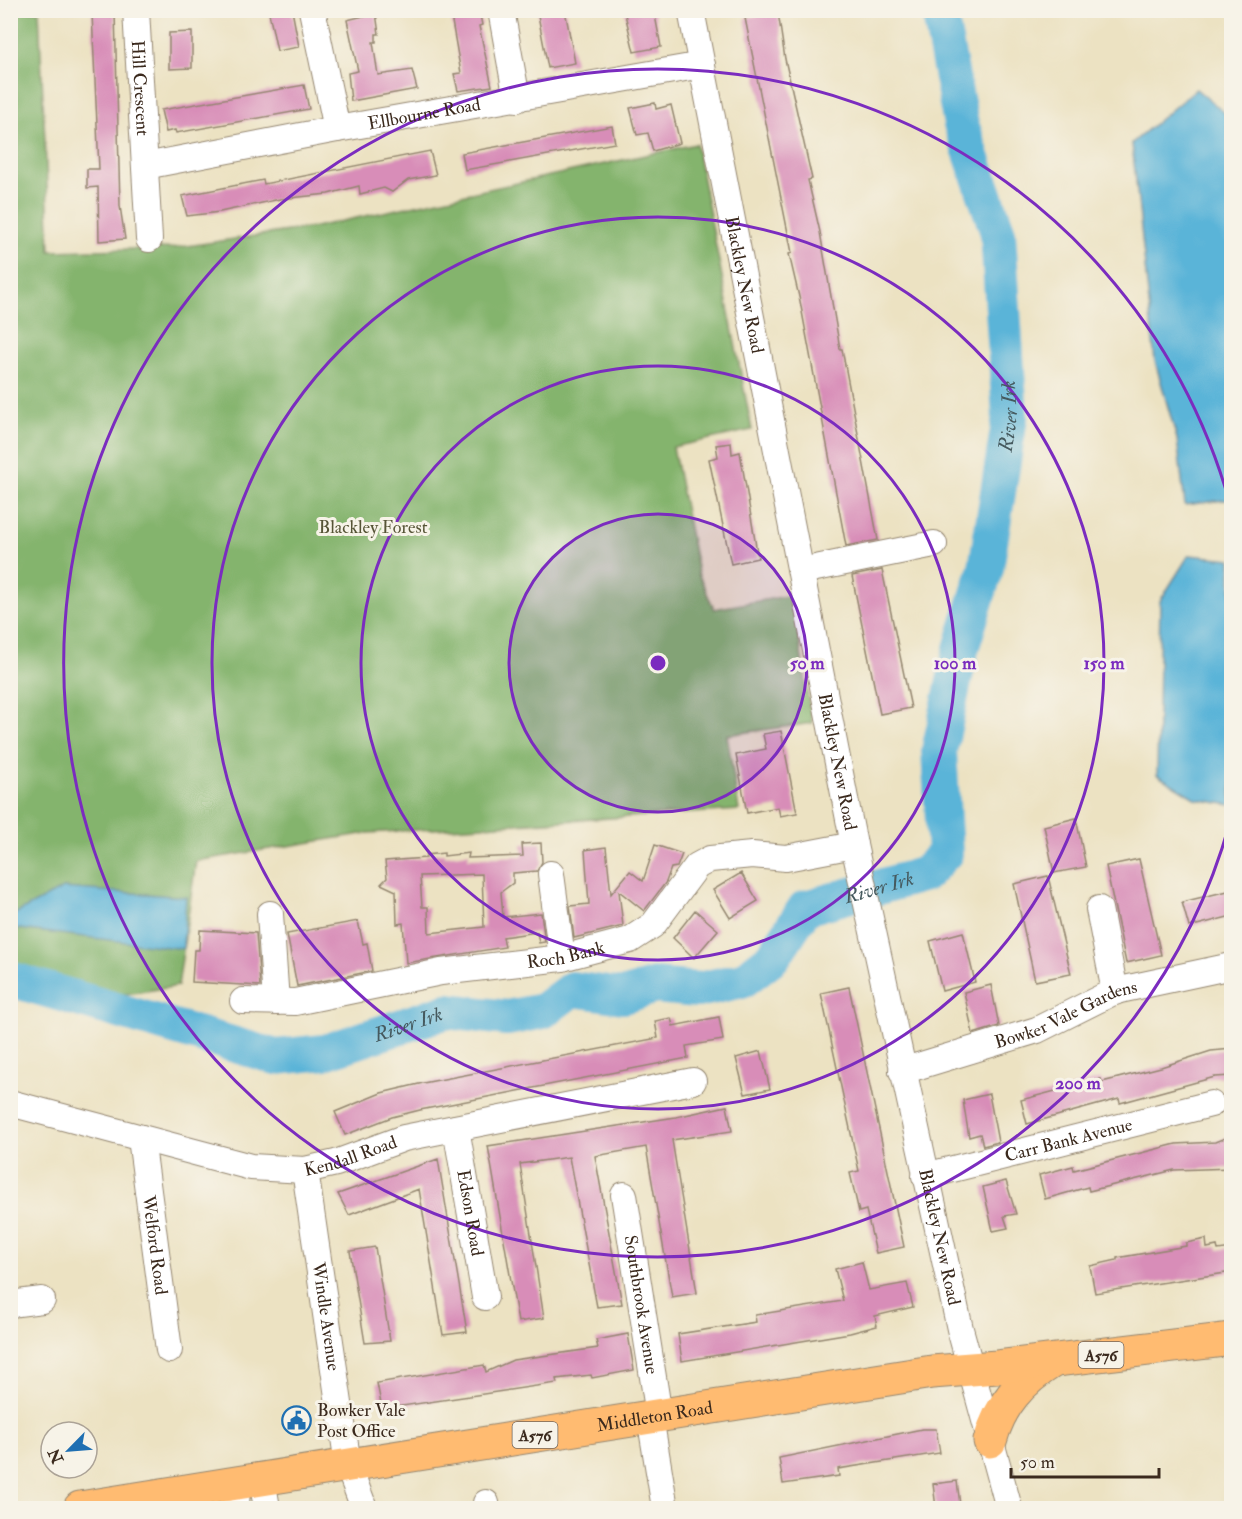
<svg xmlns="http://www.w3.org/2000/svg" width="1242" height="1519" viewBox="0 0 1242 1519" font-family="'IM FELL Double Pica',serif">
<rect width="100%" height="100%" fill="#f7f3e8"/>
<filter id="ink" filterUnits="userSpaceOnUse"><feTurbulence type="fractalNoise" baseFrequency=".0167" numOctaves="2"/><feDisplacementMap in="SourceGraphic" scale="12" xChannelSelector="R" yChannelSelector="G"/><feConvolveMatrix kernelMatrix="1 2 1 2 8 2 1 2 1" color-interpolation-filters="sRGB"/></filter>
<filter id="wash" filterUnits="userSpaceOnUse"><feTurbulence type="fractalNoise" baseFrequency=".008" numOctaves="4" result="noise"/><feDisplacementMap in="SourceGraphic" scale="24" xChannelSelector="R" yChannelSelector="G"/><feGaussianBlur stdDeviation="1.35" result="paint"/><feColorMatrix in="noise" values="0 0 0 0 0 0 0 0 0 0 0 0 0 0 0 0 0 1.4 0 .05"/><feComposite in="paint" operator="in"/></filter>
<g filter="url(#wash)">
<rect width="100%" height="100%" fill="#ece2c2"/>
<path fill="#84b46d" stroke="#606f46" stroke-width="1.5" d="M11,11H39L50,251L174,248L315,227L696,144L752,430L673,447L698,573L714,609L792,595L812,723L727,735L739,810L368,833L196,861L178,986L113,996L11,968Z"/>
<path fill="#5ab4d8" stroke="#4a6f7b" stroke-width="1.5" d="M1196,89L1231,118L1232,499L1185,505L1177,439L1155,361L1132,143Z
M1189,555L1231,559V805L1196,799L1157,775L1160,601Z
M63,888L186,897L183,949L11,928V916Z"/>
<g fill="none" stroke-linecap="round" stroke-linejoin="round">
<path stroke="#5ab4d8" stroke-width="36" id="s1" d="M10,979L276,1057L325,1052L447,1011L507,1018L543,1011L572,989L623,996L655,986L698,990L743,980L773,957L805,908L925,874L945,853L939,751L961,649L986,568L1010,417L998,233L961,124L939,10"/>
</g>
<g id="blocks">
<path fill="#d88db8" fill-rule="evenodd" d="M282,10H292L299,47L277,51L269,13Z
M450,10H479L482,25L479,26L492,86L458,91L454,74L461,73Z
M537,10H565L575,63L548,68Z
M624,10H654L661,47L634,52Z
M115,12L120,206L125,239L99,241L98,187L87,188V169H99L92,13Z
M778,12L785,59L812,179L808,180L820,232L840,349H842L878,540L846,546L800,301L789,254L792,253L745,18Z
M376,13L379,34H376V42H373L378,75L412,70L417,89L351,101L348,73L358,71L347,20Z
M192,32V68L169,69V33Z
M304,85L309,109L176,133L175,130L166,132L161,110Z
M655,103L656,109L671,105L680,143L653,151L648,133L637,135L630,108Z
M612,126L615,143L465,170L462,153Z
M430,151L436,175L408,180L392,192L384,188L360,194L359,186L328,194L280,199L220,212L187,216L182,196L263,180L264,184Z
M731,443L732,454L740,452L758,558L731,564L709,459L718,457L716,445Z
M882,570L911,708L880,714L852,576Z
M781,731L797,813L780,816L778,807L747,813L736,755L766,749L763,734Z
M1076,818L1086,867L1054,873L1044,826Z
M541,843L542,862L537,871L513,873V883L501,892L503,917L541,913L545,942L539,943L537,932L503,937L505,947L406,963L403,923L397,924L396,891L381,884L387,878L385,861L426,858V855L444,853V856L469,853L468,858L523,856L522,844ZM482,874L484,927L429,933L428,907H422L420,876Z
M655,845L682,854L677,867L671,868L666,882L644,911L619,891L623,926L574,938L570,906L589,904L585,850L606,847L611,894L630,871L643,881Z
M1139,859L1161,955L1126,963L1106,866Z
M741,873L758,901L730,918L713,890Z
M1048,876L1071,974L1035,981L1014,884Z
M1232,890V916L1189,927L1182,902Z
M695,910L718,930L694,958L673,938Z
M358,921L363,944L367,943L372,971L297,986L287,934Z
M200,930L256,933L260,986L192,982L194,950H199Z
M963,932L975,982L942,991L930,941Z
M991,985L999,1026L973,1034L964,992Z
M849,987L904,1247L876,1253L866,1210L859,1212L850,1173L859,1171L821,993Z
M719,1017L723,1040L686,1046L688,1058L420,1110L392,1117L345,1135L335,1112L381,1093L423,1083L658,1038L655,1021L671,1018L673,1026Z
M1232,1049V1076L1215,1077L1120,1103L1119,1099L1027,1124L1021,1100L1101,1079L1102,1082L1161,1067L1211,1051Z
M761,1051L770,1089L745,1094L736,1058Z
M989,1094L998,1142L983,1146L980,1134L969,1137L963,1100Z
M727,1106L732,1131L672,1140L697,1293L672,1297L646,1147L595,1156L622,1304L597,1307L569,1157L520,1164L544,1318L518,1322L488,1146L676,1117Z
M1232,1135V1168L1174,1170L1089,1191L1088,1187L1045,1199L1039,1175L1073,1166L1074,1170L1176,1144L1215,1142Z
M438,1159L467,1332L443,1335L419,1189L349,1215L338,1194Z
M1006,1181L1016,1214L1004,1216L1008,1228L993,1231L983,1187Z
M1206,1239L1207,1248L1217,1246L1218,1250L1232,1248V1272L1095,1293L1090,1266L1117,1260V1258L1186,1246V1243Z
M375,1247L390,1341L365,1343L350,1251Z
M862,1262L869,1290L907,1283L913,1307L875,1316L877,1326L850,1333L682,1361L678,1334L756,1322L755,1315L843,1301L835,1269Z
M628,1334L634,1370L592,1378L591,1375L556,1379L557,1383L382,1409L377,1383L484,1365L486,1372L513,1360L598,1348L596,1340Z
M922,1429H936L940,1453L838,1469L839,1476L783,1484L779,1458Z
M957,1481L960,1505L936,1508L933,1484Z"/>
</g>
</g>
<g filter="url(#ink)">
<use href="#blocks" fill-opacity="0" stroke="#948670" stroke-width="1.5"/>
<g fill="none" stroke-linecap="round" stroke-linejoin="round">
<defs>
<g id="minor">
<path id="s2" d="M136,10L149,239"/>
<path d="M312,10L337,129"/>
<path d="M501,10L517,99"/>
<path id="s3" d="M691,10L854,845L960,1329L1009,1508"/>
<path id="s4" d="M145,166L337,129L702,65"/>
<path d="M801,571L934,544"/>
<path d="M551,874L562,958"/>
<path d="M1099,909L1115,992"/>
<path d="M270,914L276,1002"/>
<path id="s5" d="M243,1001L295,1002L441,972L562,958L630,940L653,925L697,866L710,859L752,855L786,858L854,845"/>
<path id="s6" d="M902,1071L1037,1030L1115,991L1232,966"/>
<path id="s7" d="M10,1103L251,1167L305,1170L336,1163L404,1138L693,1081"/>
<path id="s8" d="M456,1128L485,1297"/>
<path id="s9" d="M141,1138L169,1350"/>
<path id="s10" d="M305,1170L348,1465L364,1508"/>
<path id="s11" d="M925,1176L1211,1104"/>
<path id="s12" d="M624,1195L659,1415"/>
<path d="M10,1304L42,1300"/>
<path d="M650,1417L665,1508"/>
<path d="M262,1479L267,1508"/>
<path d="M486,1503L487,1508"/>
<path d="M236,1508L237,1483"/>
</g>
<g id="highway">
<path d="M990,1441C1000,1404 1021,1381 1053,1361"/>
<path id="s13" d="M80,1508L932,1372L997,1367L1232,1339"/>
</g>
</defs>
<use href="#minor" stroke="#948670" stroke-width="28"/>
<use href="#highway" stroke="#948670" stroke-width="35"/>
<use href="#minor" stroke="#fff" stroke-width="26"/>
<use href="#highway" stroke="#ffbb71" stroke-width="33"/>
</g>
</g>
<circle cx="658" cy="663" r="149" fill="#7b2cbf" fill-opacity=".12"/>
<g fill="none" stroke="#7b2cbf" stroke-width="3">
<circle cx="658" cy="663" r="149"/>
<circle cx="658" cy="663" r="297"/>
<circle cx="658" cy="663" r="446"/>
<path d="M1230 822A594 594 0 1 1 1230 504"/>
</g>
<defs>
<symbol id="civic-ring" viewBox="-11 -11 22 22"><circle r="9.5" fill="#f7f3e8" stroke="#1f6fb2" stroke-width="1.5"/><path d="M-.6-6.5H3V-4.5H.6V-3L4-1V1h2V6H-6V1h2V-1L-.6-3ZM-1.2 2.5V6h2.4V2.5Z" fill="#1f6fb2"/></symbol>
</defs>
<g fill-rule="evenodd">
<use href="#civic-ring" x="280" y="1404" width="33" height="33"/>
</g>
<g text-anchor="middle" stroke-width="6" stroke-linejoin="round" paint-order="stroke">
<g fill="#f7f3e8" stroke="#73665b" stroke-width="1.5">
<rect x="1078.5" y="1342" width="45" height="26" rx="4.5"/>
<rect x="512.5" y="1422" width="45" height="26" rx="4.5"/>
</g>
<g font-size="16" font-weight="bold" fill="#3b2a1e">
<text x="1101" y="1361">A576</text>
<text x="535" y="1441">A576</text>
</g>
<g font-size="18" fill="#3b2a1e" stroke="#f7f3e8">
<text dy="6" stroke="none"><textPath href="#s2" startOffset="78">Hill Crescent</textPath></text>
<text dy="6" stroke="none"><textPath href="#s4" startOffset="284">Ellbourne Road</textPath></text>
<text dy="6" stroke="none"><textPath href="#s3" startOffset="280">Blackley New Road</textPath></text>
<text dy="6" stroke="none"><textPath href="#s3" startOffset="766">Blackley New Road</textPath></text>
<text dy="6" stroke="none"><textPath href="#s5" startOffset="327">Roch Bank</textPath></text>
<text dy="6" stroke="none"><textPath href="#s6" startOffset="174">Bowker Vale Gardens</textPath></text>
<text dy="6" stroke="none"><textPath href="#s11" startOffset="148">Carr Bank Avenue</textPath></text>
<text dy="6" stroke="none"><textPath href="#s7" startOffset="351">Kendall Road</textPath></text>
<text dy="6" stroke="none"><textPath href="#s8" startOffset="86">Edson Road</textPath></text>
<text dy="6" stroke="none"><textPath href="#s3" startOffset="1252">Blackley New Road</textPath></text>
<text dy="6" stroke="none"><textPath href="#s9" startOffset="108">Welford Road</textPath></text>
<text dy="6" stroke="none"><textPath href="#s12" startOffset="111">Southbrook Avenue</textPath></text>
<text dy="6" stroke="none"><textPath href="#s10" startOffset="148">Windle Avenue</textPath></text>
<text dy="6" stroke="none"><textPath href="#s13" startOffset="582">Middleton Road</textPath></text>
</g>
<g font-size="18" fill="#565436" stroke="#f7f3e8">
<text x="373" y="533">Blackley Forest</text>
</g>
<g font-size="18" fill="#3b2a1e" stroke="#f7f3e8" text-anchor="start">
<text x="317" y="1416">Bowker Vale<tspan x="317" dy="21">Post Office</tspan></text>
</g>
<g font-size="20" font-style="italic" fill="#465a5f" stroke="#f7f3e8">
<text dy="7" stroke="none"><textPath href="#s1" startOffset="1458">River Irk</textPath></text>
<text dy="7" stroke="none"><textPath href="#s1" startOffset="936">River Irk</textPath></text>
<text dy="7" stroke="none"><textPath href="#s1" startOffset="414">River Irk</textPath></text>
</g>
</g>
<circle cx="658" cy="663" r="9" fill="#7b2cbf" stroke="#f7f3e8" stroke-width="3"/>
<g font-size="18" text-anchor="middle" font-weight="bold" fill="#7b2cbf" stroke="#f7f3e8" stroke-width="6" stroke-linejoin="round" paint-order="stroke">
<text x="807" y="669">50 m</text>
<text x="955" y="669">100 m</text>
<text x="1104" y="669">150 m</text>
<text x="1078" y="1089">200 m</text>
</g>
<rect width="1242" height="1519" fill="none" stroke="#f7f3e8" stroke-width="36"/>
<g transform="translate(69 1450) rotate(245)"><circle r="28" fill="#f7f3e8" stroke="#aca397" stroke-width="1.5"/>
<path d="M0-4.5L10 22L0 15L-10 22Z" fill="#1f6fb2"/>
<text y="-9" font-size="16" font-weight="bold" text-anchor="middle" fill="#3b2a1e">N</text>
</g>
<path d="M1011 1468v9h148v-9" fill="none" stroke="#3b2a1e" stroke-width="3"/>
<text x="1020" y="1468" font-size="18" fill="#3b2a1e" stroke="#f7f3e8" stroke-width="4.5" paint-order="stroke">50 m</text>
</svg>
